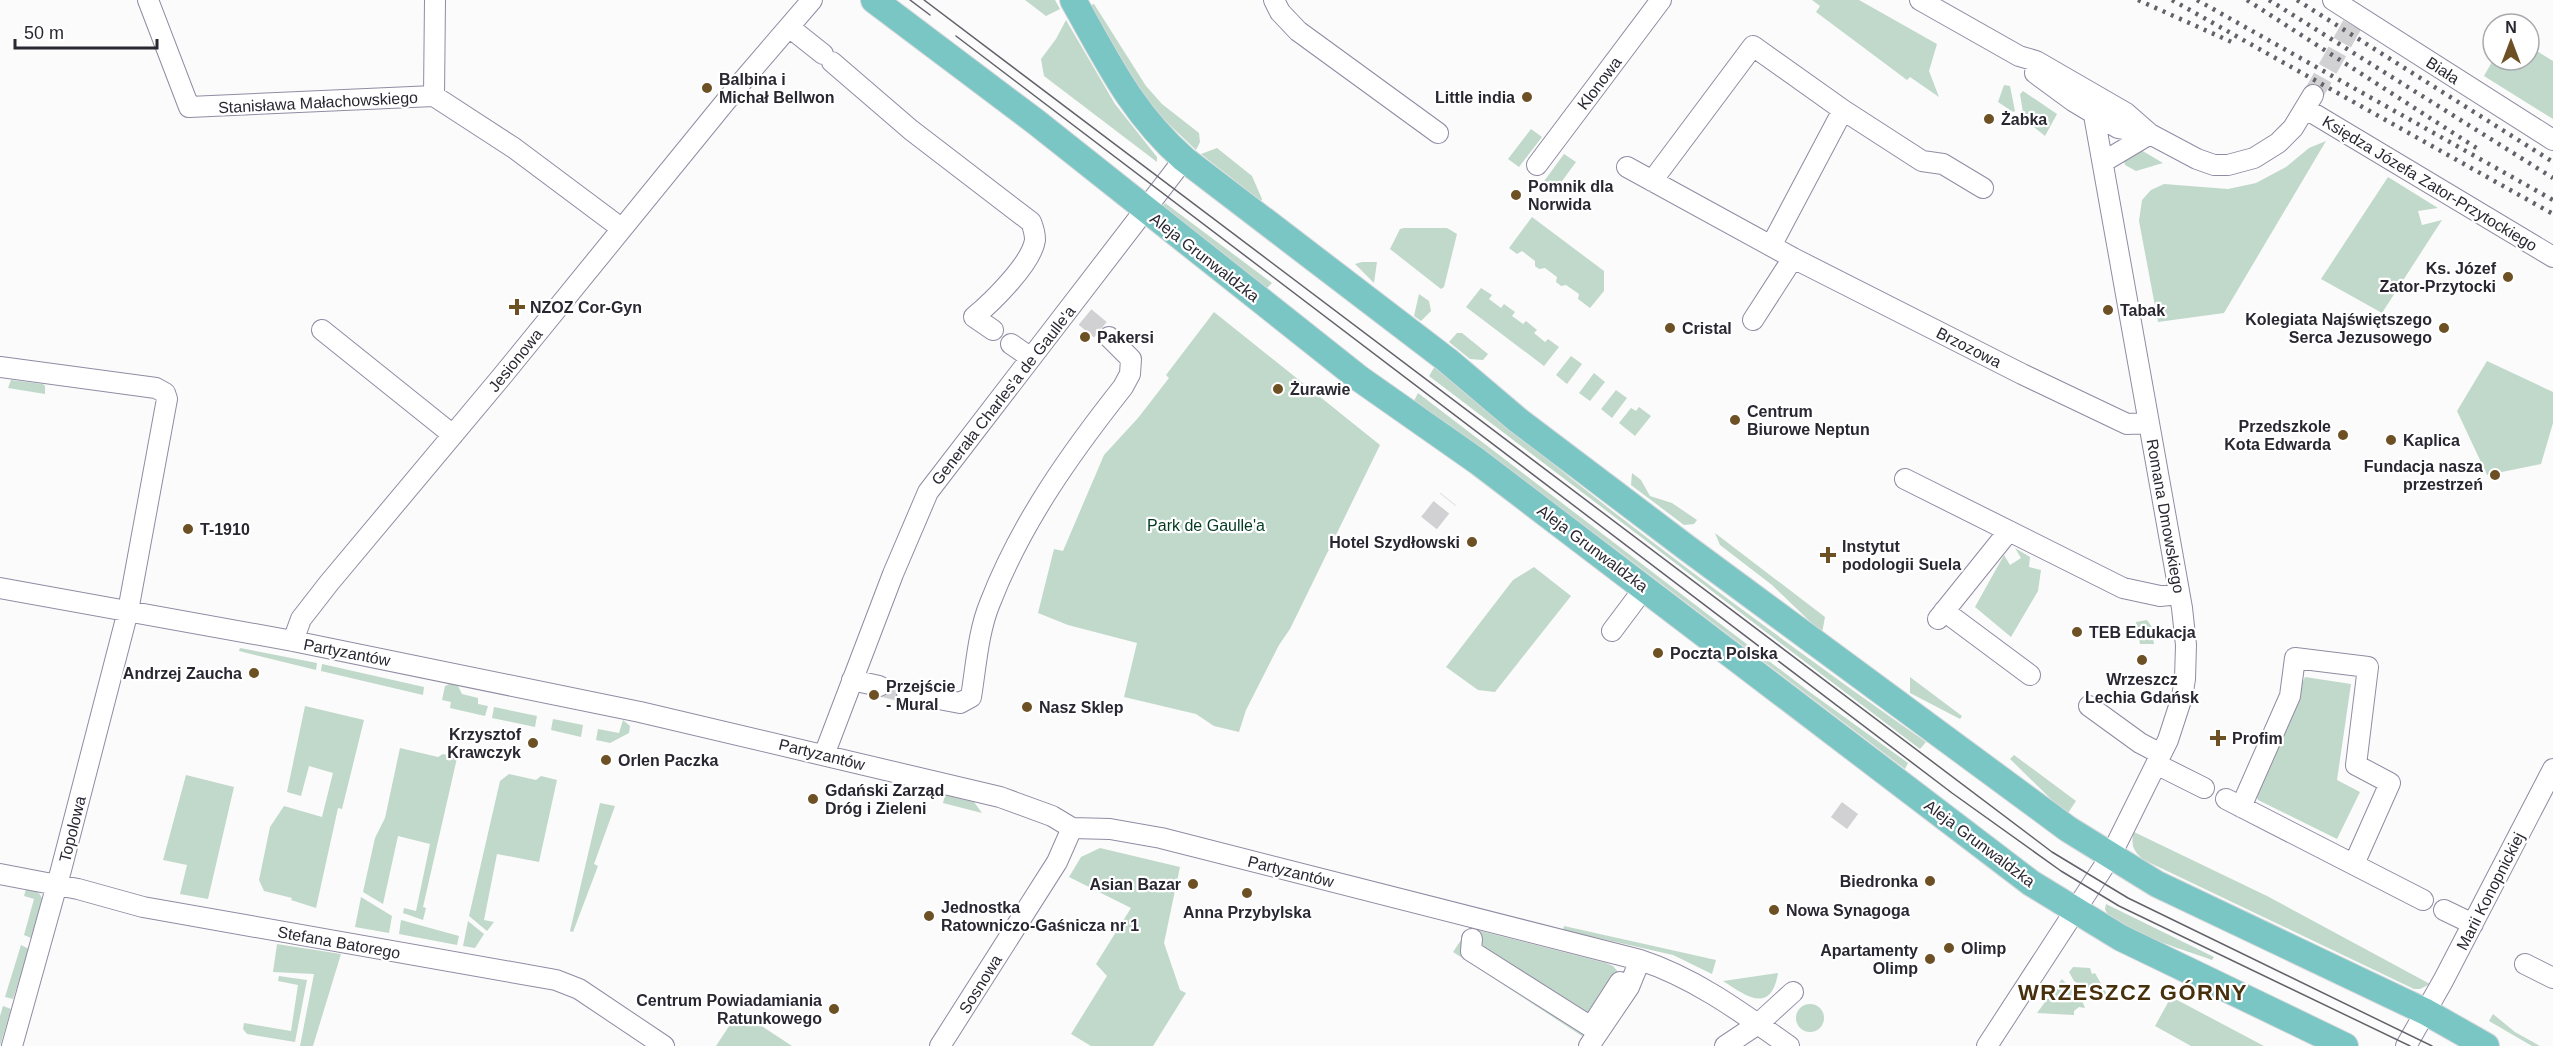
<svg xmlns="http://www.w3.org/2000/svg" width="2553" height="1046" viewBox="0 0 2553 1046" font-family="Arial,sans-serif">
<rect width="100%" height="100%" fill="#fbfbfb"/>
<path fill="#c0d9ca" d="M1025,0H1055L1060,9L1046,16Z
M1812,0H1859L1937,44L1929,71L1939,97L1910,77L1907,80L1816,12L1820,6Z
M1094,4L1146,86L1162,104L1199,133L1200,142L1196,150L1155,111L1127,71L1089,6Z
M1066,20L1115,104L1157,157V162L1044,76L1041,59L1056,39Z
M2529,46L2553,61V119L2484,76L2493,60H2529Z
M2004,85L2010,86L2015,111L2013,112L1998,102Z
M2023,91L2057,114L2045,136L2024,119L2020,94Z
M1531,129L1542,137L1519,167L1508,159Z
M2326,141L2224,313L2158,322L2139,221L2142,200L2151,190L2164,184L2228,189L2256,183L2286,167L2309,148Z
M1217,148L1252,176L1262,199L1261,201L1201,154Z
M2141,150L2163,163L2136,171L2125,165L2124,161Z
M1564,154L1576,162L1554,192L1542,184Z
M2388,177L2438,208L2418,211L2422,225L2442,220L2382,313L2321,279Z
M1165,203L1272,283L1266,289L1164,210L1163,206Z
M1532,217L1604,271V291L1590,308L1578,299L1579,294L1566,285L1561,286L1556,282L1557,277L1545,268L1539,269L1535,266V261L1522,251L1517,254L1509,248Z
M1404,228H1447L1457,234L1444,287L1441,289L1390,249L1400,229Z
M1362,262H1377L1374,283L1355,264Z
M1481,288L1492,295L1489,299L1501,308L1504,304L1515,312L1512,316L1523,324L1526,321L1537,330L1534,333L1545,342L1548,339L1559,347L1544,366L1466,307Z
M1419,294L1429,301L1431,311L1421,321L1414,316Z
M1214,312L1380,445L1290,629L1279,645L1246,710L1239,732L1214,726L1196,714L1124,697L1137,643L1068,625L1038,613L1054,549L1063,551L1104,455L1138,418L1169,378L1166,375Z
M1457,333H1462L1488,354L1483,360L1470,359L1449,342Z
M1571,356L1582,364L1567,384L1556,375Z
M2487,361L2553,392V423L2541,464L2487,475L2457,411Z
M1435,366C1591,500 1757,623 1926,742L1920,749L1429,376Z
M1594,373L1605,382L1590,401L1579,393Z
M11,380L43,384L45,386V394L8,388Z
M1616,390L1627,398L1612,418L1601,409Z
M1418,393L1807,690L1908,763L1905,769L1617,550L1414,401Z
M1639,407L1651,416L1635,436L1619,423L1631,408L1636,411Z
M1632,473L1641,480L1650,496L1672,503L1697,520L1694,524L1684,525L1631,485Z
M1715,533L1825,617L1822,633L1772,585L1720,545Z
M2015,548L2030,557L2029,567L2041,570L2038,591L2011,637L1975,607L2004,555L2010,565L2021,558Z
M1534,567L1571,596L1495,692L1478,690L1446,667L1513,580Z
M2147,620L2152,627L2154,644H2140L2136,622Z
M240,648L317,663L316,670L239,651Z
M322,664L424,687L423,695L321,671Z
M1910,677L1962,716L1960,719L1910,693Z
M2305,677L2351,684L2337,780L2360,792L2337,839L2258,800L2254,790Z
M450,684L458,686L462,694L478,698V704L488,706L485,716L450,708L451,702L442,700L445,686Z
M305,706L364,720L342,809L338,808L316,908L291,900L292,898L264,891L259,880L270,827L284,806L322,817L333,773L309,766L301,796L287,792Z
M494,707L537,716L535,727L492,718Z
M553,719L583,725L581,737L551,730Z
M623,720L630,726L629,733L610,743L596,740L598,729L619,733Z
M400,748L438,757L443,754L457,758L423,907L426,908L423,920L403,913L404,908L416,911L430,844L398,836L383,904L363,892L375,838L385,818Z
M2014,755L2076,801L2068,813L2055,803L2010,759Z
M509,774L536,780L541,776L557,780L539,862L497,854L484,920L494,922L487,931L469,916L500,781Z
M186,775L234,787L208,899L180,894L187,865L163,860Z
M945,795L974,802L982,813L943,803Z
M600,803L615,806L594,864L598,866L573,932L570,931Z
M2134,832L2267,896L2430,984L2420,989H2414L2144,860C2134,852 2130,845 2134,832Z
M1100,848L1180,867L1164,943L1180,990L1186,993L1153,1046H1091L1071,1034L1107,976L1096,964L1131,908L1069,877L1081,857Z
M26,889C34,890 40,891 42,899L31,938L24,935L34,899L24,896Z
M361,897L392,916L389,933L355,927Z
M2106,904L2214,957L2212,960C2191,952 2112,929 2105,909Z
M401,920L459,936L457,945L399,934Z
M468,921L484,934L475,948L463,946Z
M1564,926L1716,960L1712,974L1673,955L1563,930Z
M1469,928L1606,963L1613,966L1619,973L1618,981L1582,1036L1453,952Z
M277,944L341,954L313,1046H300L314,974L273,972Z
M21,945L29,949L13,999L5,997Z
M2073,967L2090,968L2092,974L2095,973L2106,993L2102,998L2074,981L2069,972Z
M1778,973C1771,1015 1746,996 1723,981Z
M279,976L307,980L295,1042L247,1034L243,1029L244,1023L291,1031L298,985L278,981Z
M2062,979L2071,989L2079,993L2085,1008L2079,1007L2074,1011V1015L2037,1013Z
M2171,997L2179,1001L2264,1046H2191L2155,1026Z
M1796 1018a14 14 0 1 1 28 0a14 14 0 1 1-28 0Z
M3,1006L11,1009L0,1046V1016Z
M739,1011L792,1046H716Z
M2493,1014L2515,1032L2540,1046H2532L2489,1021Z"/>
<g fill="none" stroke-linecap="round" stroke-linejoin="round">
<path stroke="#d1d1d3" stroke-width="20" stroke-dasharray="20 10" stroke-linecap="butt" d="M2313,95L2352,25
M1085,317L1109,337
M1429,523L1448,499
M879,686L907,693
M1839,823L1850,808"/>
<defs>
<path id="minor" d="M148,0L189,107L434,96L514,148L621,228
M1274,0L1280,12L1298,31L1438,133
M1920,0L2019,56L2036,61L2126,113L2150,134L2197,159L2214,165H2228L2254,158L2278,143L2293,128L2313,95
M2333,0L2553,140
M789,27L823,54
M832,62L911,130L1031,222C1033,227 1035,234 1035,240C1032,263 992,302 974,317L993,330
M2035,73L2073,101L2118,128L2150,134
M434,96L435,0
M2306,109L2553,257
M2103,162L2150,134
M1537,165L1661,0
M1627,167L1793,258L2022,374L2127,424L2149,423
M1652,181L1753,46L1843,110L1922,161L1943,164L1983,188
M1771,246L1843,110
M1753,320L1793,258
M322,330L453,435
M1011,344L1031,358
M0,367L156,388L165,393L167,399L128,611L61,870L12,1046
M1905,479L2123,588L2160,596L2179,594
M0,588L293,641L640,712L1000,797L1052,816L1072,828L1110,829L1161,838L1640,960C1695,978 1741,1012 1789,1046
M1944,611L2030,675
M1938,619L2008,532
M1612,631L1645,587
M293,641L301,619L329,583L503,375L739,85L812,0
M852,680L879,686
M907,693L960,703L971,697C976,667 978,632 990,603C1021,523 1070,454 1123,387L1130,374L1131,359L1109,337
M2089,706L2140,743L2161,754
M824,755L893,574L928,492L1184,159
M2156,764L2204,788
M2226,799L2423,900
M2241,807L2290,696L2295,658L2368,667L2356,765L2390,783L2354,864
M0,874L78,889L143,907L556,980L579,989L664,1046
M2444,910L2473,924
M1472,939L1471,951L1591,1027L1620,982
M2525,964L2553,978
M940,1046L1057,862L1072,828
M1589,1046L1629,987L1640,960
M1725,1046L1758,1024L1793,992
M1987,1046L2110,857L2168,740L2182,697L2185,679L2186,645L2182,608L2094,115
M2406,1046L2443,981L2553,769"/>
<path id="major" d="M874,0L1036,122L1360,379L1477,461L2031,883L2121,938L2345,1046
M1073,0C1107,60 1131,112 1184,159L1447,360L1519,421L1687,548L2068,829L2157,884L2426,1012L2486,1046"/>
</defs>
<use href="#minor" stroke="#918ba3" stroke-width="22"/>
<use href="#major" stroke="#d8d8da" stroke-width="28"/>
<use href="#minor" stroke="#fff" stroke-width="20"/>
<use href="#major" stroke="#79c6c5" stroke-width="26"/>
<path stroke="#636169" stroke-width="1.5" d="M910,0L930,15
M924,0L2052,852L2128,898L2432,1046
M956,36L1952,793L2061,871L2119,906L2410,1046"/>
<path stroke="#636169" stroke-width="4.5" stroke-dasharray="3 6" stroke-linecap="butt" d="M2138,0L2234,43
M2172,0L2553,214
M2197,0L2553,200
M2247,0L2478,149
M2269,0L2553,178
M2297,0L2553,162"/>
</g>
<g fill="#6d5024" stroke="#fff" stroke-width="2">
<circle cx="707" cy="88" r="6"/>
<circle cx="1527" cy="97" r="6"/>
<circle cx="1989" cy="119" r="6"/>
<circle cx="1516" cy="195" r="6"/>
<circle cx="2508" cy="277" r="6"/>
<path d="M514 298h6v6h6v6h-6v6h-6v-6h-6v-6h6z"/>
<circle cx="2108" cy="310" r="6"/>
<circle cx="1670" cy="328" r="6"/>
<circle cx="2444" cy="328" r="6"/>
<circle cx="1085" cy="337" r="6"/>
<circle cx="1278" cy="389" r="6"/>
<circle cx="1735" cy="420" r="6"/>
<circle cx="2343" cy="435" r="6"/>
<circle cx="2391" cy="440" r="6"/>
<circle cx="2495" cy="475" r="6"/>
<circle cx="188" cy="529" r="6"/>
<circle cx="1472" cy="542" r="6"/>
<path d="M1825 546h6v6h6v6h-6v6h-6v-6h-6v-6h6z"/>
<circle cx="2077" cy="632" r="6"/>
<circle cx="1658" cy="653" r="6"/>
<circle cx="2142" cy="660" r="6"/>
<circle cx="254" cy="673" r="6"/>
<circle cx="874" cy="695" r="6"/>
<circle cx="1027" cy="707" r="6"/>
<path d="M2215 729h6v6h6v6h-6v6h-6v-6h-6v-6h6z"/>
<circle cx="533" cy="743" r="6"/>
<circle cx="606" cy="760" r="6"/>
<circle cx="813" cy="799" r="6"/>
<circle cx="1930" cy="881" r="6"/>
<circle cx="1193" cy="884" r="6"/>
<circle cx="1247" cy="893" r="6"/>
<circle cx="1774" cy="910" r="6"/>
<circle cx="929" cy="916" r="6"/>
<circle cx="1949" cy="948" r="6"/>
<circle cx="1930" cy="959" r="6"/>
<circle cx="834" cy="1009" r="6"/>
</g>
<g text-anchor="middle" stroke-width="4.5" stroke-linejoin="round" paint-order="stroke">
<g font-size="16" fill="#292731" stroke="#fff">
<text transform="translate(2443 70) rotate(33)" y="6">Biała</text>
<text transform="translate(1599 83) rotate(-53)" y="6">Klonowa</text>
<text transform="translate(318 102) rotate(-3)" y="6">Stanisława Małachowskiego</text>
<text transform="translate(2430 183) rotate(31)" y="6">Księdza Józefa Zator-Przytockiego</text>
<text transform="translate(1205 257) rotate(38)" y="6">Aleja Grunwaldzka</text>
<text transform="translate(1969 347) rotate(27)" y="6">Brzozowa</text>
<text transform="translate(515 360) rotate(-51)" y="6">Jesionowa</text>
<text transform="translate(1003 395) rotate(-52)" y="6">Generała Charles'a de Gaulle'a</text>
<text transform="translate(2166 516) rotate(80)" y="6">Romana Dmowskiego</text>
<text transform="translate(1593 548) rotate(37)" y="6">Aleja Grunwaldzka</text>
<text transform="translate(347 652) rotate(11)" y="6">Partyzantów</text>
<text transform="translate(822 754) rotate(14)" y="6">Partyzantów</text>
<text transform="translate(72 829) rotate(-76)" y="6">Topolowa</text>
<text transform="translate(1980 843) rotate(37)" y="6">Aleja Grunwaldzka</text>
<text transform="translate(1291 871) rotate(14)" y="6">Partyzantów</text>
<text transform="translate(2490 891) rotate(-63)" y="6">Marii Konopnickiej</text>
<text transform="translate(339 942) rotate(10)" y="6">Stefana Batorego</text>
<text transform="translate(980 984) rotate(-58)" y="6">Sosnowa</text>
</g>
<g font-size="16" font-weight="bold" fill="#292731" stroke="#fff" text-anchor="start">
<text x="719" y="85">Balbina i<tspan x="719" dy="18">Michał Bellwon</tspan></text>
<text x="1515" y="103" text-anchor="end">Little india</text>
<text x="2001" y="125">Żabka</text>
<text x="1528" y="192">Pomnik dla<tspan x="1528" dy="18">Norwida</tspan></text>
<text x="2496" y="274" text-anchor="end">Ks. Józef<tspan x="2496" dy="18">Zator-Przytocki</tspan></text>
<text x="530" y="313">NZOZ Cor-Gyn</text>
<text x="2120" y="316">Tabak</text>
<text x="2432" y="325" text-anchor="end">Kolegiata Najświętszego<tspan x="2432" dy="18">Serca Jezusowego</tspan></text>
<text x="1682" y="334">Cristal</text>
<text x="1097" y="343">Pakersi</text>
<text x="1290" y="395">Żurawie</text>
<text x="1747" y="417">Centrum<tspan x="1747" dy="18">Biurowe Neptun</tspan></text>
<text x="2331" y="432" text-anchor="end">Przedszkole<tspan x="2331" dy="18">Kota Edwarda</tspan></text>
<text x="2403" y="446">Kaplica</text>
<text x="2483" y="472" text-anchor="end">Fundacja nasza<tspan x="2483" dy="18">przestrzeń</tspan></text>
<text x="200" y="535">T-1910</text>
<text x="1460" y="548" text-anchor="end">Hotel Szydłowski</text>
<text x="1842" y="552">Instytut<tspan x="1842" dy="18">podologii Suela</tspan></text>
<text x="2089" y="638">TEB Edukacja</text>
<text x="1670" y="659">Poczta Polska</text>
<text x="242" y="679" text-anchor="end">Andrzej Zaucha</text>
<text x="2142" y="685" text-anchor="middle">Wrzeszcz<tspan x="2142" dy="18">Lechia Gdańsk</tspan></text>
<text x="886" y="692">Przejście<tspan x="886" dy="18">- Mural</tspan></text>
<text x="1039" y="713">Nasz Sklep</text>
<text x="521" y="740" text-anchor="end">Krzysztof<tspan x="521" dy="18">Krawczyk</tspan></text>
<text x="2232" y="744">Profim</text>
<text x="618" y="766">Orlen Paczka</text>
<text x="825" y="796">Gdański Zarząd<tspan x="825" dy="18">Dróg i Zieleni</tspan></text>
<text x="1918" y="887" text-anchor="end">Biedronka</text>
<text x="1181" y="890" text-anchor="end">Asian Bazar</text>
<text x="941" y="913">Jednostka<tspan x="941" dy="18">Ratowniczo-Gaśnicza nr 1</tspan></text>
<text x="1786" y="916">Nowa Synagoga</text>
<text x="1247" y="918" text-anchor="middle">Anna Przybylska</text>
<text x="1961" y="954">Olimp</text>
<text x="1918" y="956" text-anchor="end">Apartamenty<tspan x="1918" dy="18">Olimp</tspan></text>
<text x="822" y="1006" text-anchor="end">Centrum Powiadamiania<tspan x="822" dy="18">Ratunkowego</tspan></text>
</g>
<g font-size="16" fill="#023923" stroke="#fff">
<text x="1206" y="531">Park de Gaulle'a</text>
</g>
<g font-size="22" font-weight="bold" letter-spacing="1.5" fill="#47300b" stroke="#fff">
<text x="2133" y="1000">WRZESZCZ GÓRNY</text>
</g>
</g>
<g transform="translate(2511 42)"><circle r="28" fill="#ffffff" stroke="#a9a9ad" stroke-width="1.5"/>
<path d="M0-4.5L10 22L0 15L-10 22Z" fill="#6d5024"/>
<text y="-9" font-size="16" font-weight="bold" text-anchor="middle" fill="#292731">N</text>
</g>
<path d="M15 39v9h142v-9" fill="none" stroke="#292731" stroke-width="3"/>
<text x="24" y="39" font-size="18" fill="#292731" stroke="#ffffff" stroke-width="4.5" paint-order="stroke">50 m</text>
</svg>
